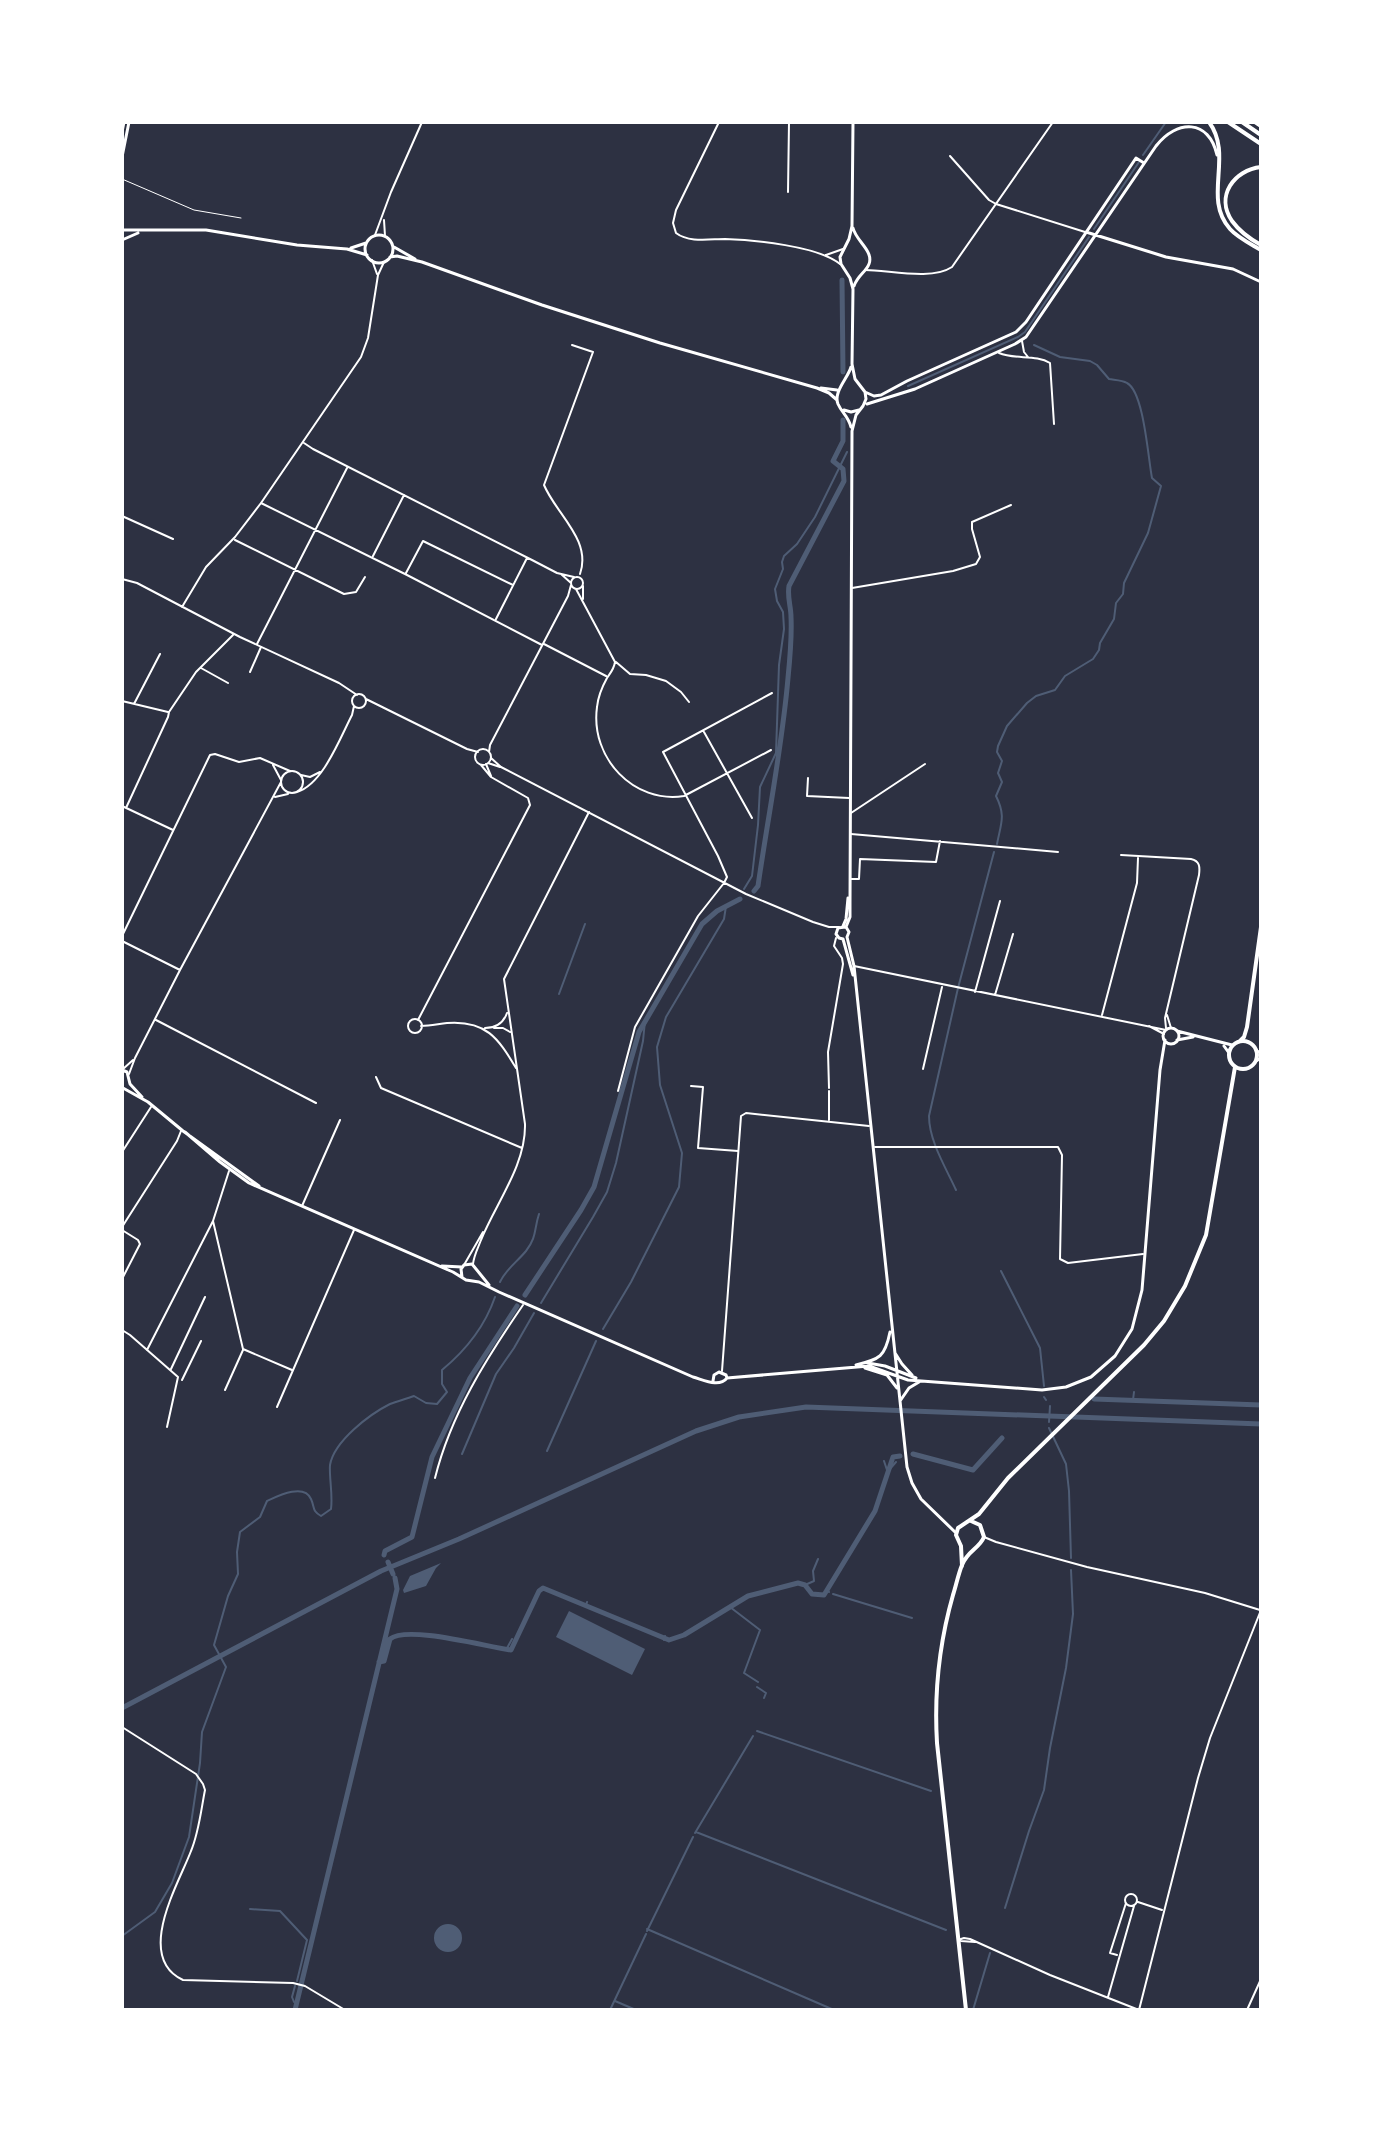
<svg xmlns="http://www.w3.org/2000/svg" width="1383" height="2132" viewBox="0 0 1383 2132" font-family="Barlow,sans-serif">
<rect width="100%" height="100%" fill="#2d3142"/>
<path fill="#4f5d75" d="M441,1563L436,1568L426,1586L404,1593L403,1590L410,1576Z
M569,1611L645,1649L632,1675L556,1637Z
M434 1938a14 14 0 1 1 28 0a14 14 0 1 1-28 0Z"/>
<g fill="none" stroke-linecap="round" stroke-linejoin="round">
<path stroke="#4f5d75" stroke-width="2" d="M1143,155L1166,122
M1094,229L1139,162
M908,386L1018,337L1025,332L1089,237
M997,844C1001,823 1006,816 996,796L1002,782L998,773L1002,761L997,752L998,746L1007,726L1027,703L1036,696L1055,690L1065,676L1093,659L1099,650L1100,643L1114,619L1116,603L1123,594L1124,583L1148,533L1161,486L1152,478C1148,458 1144,392 1127,383C1122,380 1114,380 1109,379L1097,365L1090,361L1060,357L1034,345
M744,889L752,876L758,825L760,787L776,753L779,665L784,629L783,612L777,601L775,589L783,569L782,562L784,556L797,544L815,517L847,452
M559,994L585,924
M956,1190C946,1168 929,1141 929,1116L958,988L994,852
M1001,1271L1040,1348L1044,1386
M500,1282C506,1269 517,1262 526,1251C537,1237 534,1229 539,1214
M541,1303L593,1217L607,1192L616,1163L643,1041L645,1021
M603,1329L631,1282L679,1187L682,1153L660,1085L657,1047L666,1017L724,919L726,906
M1044,1397L1046,1400
M1133,1400L1134,1392
M1049,1422L1050,1406
M1049,1428L1066,1464L1069,1491L1071,1558
M547,1451L596,1341
M462,1454L496,1374L514,1348L534,1313
M884,1461L888,1473
M889,1470L896,1462
M805,1585L814,1581L813,1571L818,1559
M828,1591L829,1592
M833,1594L912,1618
M586,1605L587,1602
M730,1607L760,1630L744,1673L758,1682
M664,1640L665,1636
M506,1650L512,1639
M757,1687L766,1693L764,1698
M757,1731L931,1791
M696,1832L946,1930
M695,1833L753,1736
M1005,1908L1029,1831L1044,1790L1050,1748L1066,1668L1073,1614L1071,1570
M250,1909L280,1911L307,1940L297,1981
M647,1929L834,2010
M647,1931L693,1837
M122,1936L155,1912L172,1883L189,1837L200,1763L202,1732L226,1667L214,1645L228,1596L238,1574L237,1552L240,1532L260,1517L267,1501C278,1496 304,1483 311,1499C315,1508 312,1511 321,1516L331,1509C333,1495 329,1477 330,1465C334,1441 370,1414 390,1404C398,1401 406,1399 414,1396L426,1403L437,1404L447,1392L442,1384V1370C465,1351 485,1326 495,1297
M295,1986L292,1997L294,2002L297,2003
M615,2001L636,2010
M610,2010L646,1934
M973,2010L990,1953"/>
<path stroke="#4f5d75" stroke-width="5" d="M842,280L843,372
M754,891L758,886C768,816 782,748 788,678C790,658 792,637 791,617C791,606 787,597 789,586L844,481L843,469L833,461L843,441V420
M525,1295L581,1210L594,1187L639,1032L702,924L717,911L740,899
M1094,1399L1261,1405
M913,1454L973,1470L1002,1438
M384,1555L385,1551L412,1537L432,1457L470,1378L517,1306
M388,1562L393,1574
M379,1662L384,1661L390,1639C407,1625 487,1647 511,1650L539,1591L543,1588L669,1640L684,1635L748,1596L798,1583L805,1585L812,1594L824,1595L875,1511L893,1457L900,1456
M122,1708L381,1571L459,1539L696,1431L739,1417L806,1407L1261,1424
M295,2010L397,1589L395,1578"/>
<path stroke="#fff" stroke-width="1" d="M122,179L194,210L241,218"/>
<path stroke="#fff" stroke-width="2" d="M250,672L261,647
M122,915H123"/>
<path stroke="#fff" stroke-width="2" d="M719,122L676,210L673,223L676,233C689,243 710,239 725,239C754,240 818,246 840,264
M950,156L989,200L996,204L1085,232
M788,192L789,122
M384,220L385,236
M375,235L391,192L422,122
M826,255L843,249
M372,260L377,274
M865,270C889,270 931,281 952,267L1053,122
M1022,341L1024,352L1028,357
M572,345L593,352L544,485C556,514 592,540 580,574
M999,353C1015,360 1036,354 1050,363L1054,424
M304,443L313,449L532,560L557,573L574,577
M261,503L407,575L542,645
M122,516L173,539
M235,540L344,594L356,592L365,577
M373,556L404,495
M406,573L423,541L513,585
M561,574L571,583
M571 583a6 6 0 1 1 12 0a6 6 0 1 1-12 0Z
M122,579L137,583L240,637L339,683L357,695
M852,588L953,571L976,564L980,557L972,529V522L1011,505
M576,589L615,662C614,669 611,672 607,678C602,687 598,697 597,707C590,758 634,804 684,796L771,750
M583,599V586
M182,607L206,567L235,537L261,503L361,357L368,338L378,275L384,262
M496,619L527,558
M257,644L347,468
M544,644L606,676
M616,662L630,674L646,675L666,681L681,692L689,702
M201,668L228,683
M352 701a7 7 0 1 1 14 0a7 7 0 1 1-14 0Z
M366,699L467,749L478,752
M122,701L168,712
M134,704L160,654
M704,732L752,818
M475 757a8 8 0 1 1 16 0a8 8 0 1 1-16 0Z
M489,752L490,745L568,596L571,585
M491,758L501,767L746,894L813,922L829,927H839
M488,763L500,767
M486,764L491,776
M273,765L281,780
M281 782a11 11 0 1 1 22 0a11 11 0 1 1-22 0Z
M301,775L310,777L320,772
M808,778L807,796L849,798
M297,792C323,784 340,738 352,715L354,706
M275,797L288,794
M122,806L173,830
M126,808L168,717L169,712L196,672L233,635
M851,813L925,764
M851,834L1058,852
M1121,855L1191,859C1200,861 1200,867 1199,875L1165,1018L1166,1028
M851,879H859L860,859L936,862L940,841
M122,936L210,755L215,754L239,762L260,758L290,771
M122,941L180,970
M854,966L1166,1030
M975,992L1000,901
M995,995L1013,934
M1102,1015L1137,883L1138,858
M1167,1015L1171,1028
M408 1026a7 7 0 1 1 14 0a7 7 0 1 1-14 0Z
M156,1020L316,1103
M418,1020L530,805L528,798L491,777L481,765
M421,1026C430,1026 438,1024 447,1023C486,1020 498,1038 516,1068
M1149,1026L1164,1034
M485,1028C495,1028 503,1024 507,1013
M494,1028H503L510,1032
M123,1069L133,1060
M923,1069L942,987
M129,1074L135,1058L180,970L281,782
M376,1077L381,1088L522,1148
M691,1086L703,1087L698,1148L738,1151
M829,1088L828,1052L843,964L842,958L834,946L836,938
M618,1091L635,1027L698,916L724,883L727,877L718,856L663,752L772,693
M829,1120V1091
M875,1147H1058L1062,1155L1060,1259L1068,1263L1143,1254
M122,1152L151,1107
M302,1206L340,1120
M213,1221L243,1349
M122,1227L177,1141L181,1131
M122,1230L138,1240L140,1244L122,1279
M473,1264C474,1255 478,1248 481,1240C496,1203 526,1165 525,1124L504,979L589,812
M464,1265L483,1232
M122,1330L130,1335L178,1377L167,1427
M243,1349L292,1370
M147,1350L213,1221L229,1171
M171,1369L205,1297
M722,1371L741,1116L746,1113L869,1126
M182,1380L201,1341
M225,1390L243,1350
M277,1407L354,1230
M435,1478C451,1414 486,1359 523,1305
M984,1537L996,1542L1087,1567L1205,1593L1260,1610
M122,1727L196,1774L203,1784L205,1790C201,1810 199,1832 191,1851C179,1883 134,1957 183,1980L293,1983L305,1986L345,2010
M1125 1900a6 6 0 1 1 12 0a6 6 0 1 1-12 0Z
M1138,1902L1162,1910
M958,1940L964,1938L970,1939L1050,1975L1139,2010L1198,1778L1210,1738L1261,1610
M961,1941L975,1942
M1117,1955L1110,1953L1126,1903
M1108,1997L1134,1906
M1247,2010L1261,1979"/>
<path stroke="#fff" stroke-width="3" d="M853,122L852,226L849,239L840,257L841,264L850,278L853,289L852,364L855,379L865,392L866,399L863,406L856,415L852,431L850,902V917L846,927L849,932L847,937L854,966L907,1467L912,1483L921,1499L955,1532
M122,132L124,122
M122,157L129,122
M853,228C856,241 874,251 869,264C866,272 858,275 854,286
M122,230H206L297,245L347,249L367,255
M1086,232L1166,257L1233,269L1261,282
M365 249a14 14 0 1 1 28 0a14 14 0 1 1-28 0Z
M122,240L138,233
M394,247L415,259
M351,248L366,243
M390,257L397,256L422,262L542,305L660,343L817,388L829,393L837,400
M851,367C848,378 833,392 838,404C842,413 848,416 851,427
M821,388L837,390
M865,392L874,396L881,395L907,381L1016,332L1026,322L1136,158L1144,163
M867,404L915,389L1015,344L1026,337L1156,146C1177,119 1209,119 1217,155
M844,410L851,412L859,410
M843,926L846,919L848,898
M845,927L838,928L836,934L839,938L843,939L853,975
M1163 1036a8 8 0 1 1 16 0a8 8 0 1 1-16 0Z
M1177,1031L1232,1045
M1177,1040L1193,1037
M1224,1046L1229,1053
M1257,1051L1261,1053
M1256,1061L1261,1058
M122,1070L127,1072L130,1084L142,1097
M123,1088L148,1102L183,1131L259,1186
M185,1132L220,1162L249,1183L453,1272L466,1280L479,1282L499,1292L693,1377C704,1380 719,1388 727,1378L869,1366L908,1380L1042,1390L1066,1387L1091,1377L1115,1356L1132,1329L1142,1290L1160,1070L1165,1040
M442,1266L462,1267
M462,1277L461,1269L464,1265L472,1264L489,1285
M895,1353L902,1364L912,1375
M868,1363L885,1366L916,1378
M856,1365C880,1359 885,1357 890,1332
M865,1368L887,1375L897,1388
M713,1381L714,1375L719,1372L726,1375L727,1378
M900,1401L909,1388L919,1382"/>
<path stroke="#fff" stroke-width="4" d="M1229 1055a14 14 0 1 1 28 0a14 14 0 1 1-28 0Z
M1240,1041L1244,1037L1247,1027L1261,927
M962,1566L961,1546L956,1535L958,1528L979,1514L1008,1478L1144,1345L1164,1321L1185,1286L1206,1235L1235,1067
M966,2010L937,1743C934,1693 939,1644 953,1595C956,1586 958,1575 962,1565C968,1550 979,1549 984,1537L980,1525L971,1521"/>
<path stroke="#fff" stroke-width="4" d="M1209,122C1234,156 1202,198 1230,229C1238,238 1251,244 1261,250
M1228,122L1261,144
M1242,122L1261,135
M1255,122L1261,126
M1261,167C1234,170 1215,196 1232,221C1240,232 1250,239 1261,245"/>
</g>
<rect width="1383" height="2132" fill="none" stroke="#ffffff" stroke-width="248"/>
</svg>
